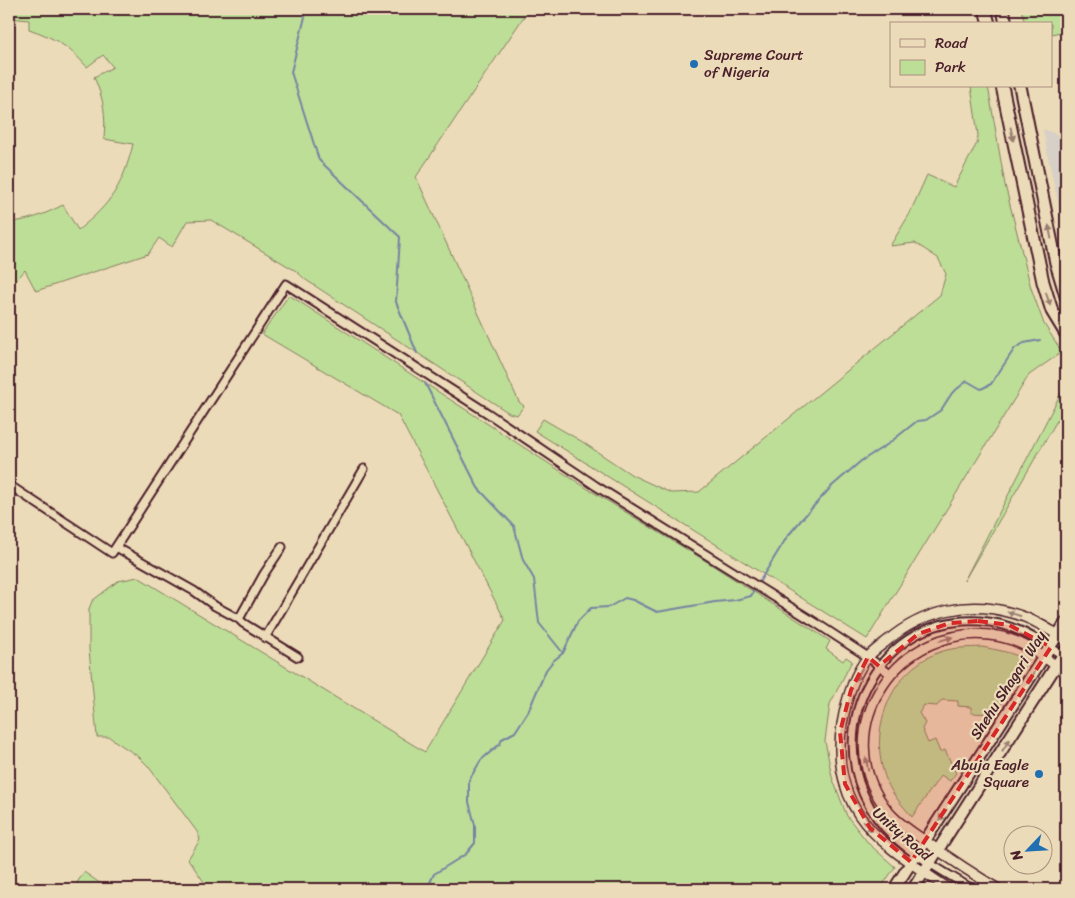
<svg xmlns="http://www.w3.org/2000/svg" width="1075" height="898" viewBox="0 0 1075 898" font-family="Sriracha,sans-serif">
<rect width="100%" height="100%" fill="#ecdbb8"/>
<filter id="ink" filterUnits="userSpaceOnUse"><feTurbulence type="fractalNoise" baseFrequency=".02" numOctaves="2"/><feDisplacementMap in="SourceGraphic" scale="10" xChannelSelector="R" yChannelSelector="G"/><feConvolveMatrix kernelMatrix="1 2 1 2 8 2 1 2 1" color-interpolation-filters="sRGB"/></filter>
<g filter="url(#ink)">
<path fill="#d6d0c6" d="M1043,129L1061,136L1066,129V238L1048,157Z"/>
<path fill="#bdde97" stroke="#847e61" d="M9,9H529L416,177L519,402L524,406L517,415L509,413L306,280L296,271L211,220L187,221L172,247L159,238L148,254L36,291L25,270L9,289V222C29,221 45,214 63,205L78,230C111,204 123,185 133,144L104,139C106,114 104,100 94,77L113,67L103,55L87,67C70,47 53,37 29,29V20L9,18Z
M1021,9H1066V31L1051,34V24H1025Z
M971,86H988L1005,185L1031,288L1044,324L1062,352L1029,375L867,639L535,431L543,419L581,441L632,475L671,493L699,492L940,295L946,274L938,258L915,243L890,246L909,215L927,175L954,187L977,143L978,135Z
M289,295L588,489L709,563L830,641L826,649L843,661L846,657L852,661L830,704L825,741L832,777L847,816L869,844L895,867L880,889H209L188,859L200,840L198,833L148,766L139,757L109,737H97L89,649V609L92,601L118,581L138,577L425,752L505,620L398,415L262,334Z
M1066,383V405L964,581Z
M982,647C997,650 1013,652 1027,661L995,714L971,713V707L958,706V701L942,700L937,706L924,705L919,713L925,723L922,729L928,743L935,740L940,752L945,750L956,773L950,781L941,775L912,817C905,808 897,800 891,790C864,741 886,671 940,652C953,647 968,648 982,647Z
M84,872L108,889H73Z"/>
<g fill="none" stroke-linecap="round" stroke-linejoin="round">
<path stroke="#7683a2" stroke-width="2" d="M307,9L291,72L319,160L400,237L396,302L417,353
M425,383L478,488L514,526L523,560L534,579L539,623L563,653
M758,584L787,537L802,519L832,486L861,461L888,444L917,421L926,420L941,410L952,393L967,381L981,389L991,384L1015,348L1024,343L1040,340
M427,889L434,874L466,854L475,843V825L469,802V780L481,760L500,744L502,739L515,732L528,712L546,670L553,661L563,653L578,621L591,608L609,607L625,598L633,600L657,612L715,602L735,600L751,596L755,588"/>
<defs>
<path id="minor" d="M9,485L112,553L286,284L489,414L596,486L816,623L868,657L890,674
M116,547L194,591L215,606L239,619L243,623L298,657
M239,619L264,574L282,547
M265,638L364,469
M972,889C937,867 891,845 870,807C822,724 882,614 980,621C1014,623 1038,640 1066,657"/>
<path id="tertiary" d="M949,889C920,869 879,845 859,815C841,788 837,755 842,724C846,701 853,675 868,657C873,651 882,645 888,640C923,611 968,600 1012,613C1032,618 1050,630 1066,640
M998,889C973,874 949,858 925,841C912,832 897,823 887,810C825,730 899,619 997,636C1022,640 1046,658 1066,673"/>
<path id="secondary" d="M894,889L1066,622
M913,889L1066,650"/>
<path id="primary" d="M985,9L989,24
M1003,9L1006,24
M1002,86L1043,282L1052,311L1066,334
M1020,86L1056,263L1066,296"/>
</defs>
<use href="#minor" stroke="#4a1f2b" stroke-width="11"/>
<use href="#tertiary" stroke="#4a1f2b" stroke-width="12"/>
<use href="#secondary" stroke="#4a1f2b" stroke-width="14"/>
<use href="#primary" stroke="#4a1f2b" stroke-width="15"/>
<use href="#minor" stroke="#ecdbb8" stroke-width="7"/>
<use href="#tertiary" stroke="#ecdbb8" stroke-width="9"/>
<use href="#secondary" stroke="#ecdbb8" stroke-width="10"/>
<use href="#primary" stroke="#ecdbb8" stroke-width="11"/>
</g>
<defs><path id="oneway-solid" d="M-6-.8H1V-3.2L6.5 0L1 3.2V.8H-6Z" transform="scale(1.25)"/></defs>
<g fill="#9b7d72">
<use href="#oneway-solid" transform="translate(1012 134) rotate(78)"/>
<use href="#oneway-solid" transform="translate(1050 232) rotate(-101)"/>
<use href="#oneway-solid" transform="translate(1048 299) rotate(72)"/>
<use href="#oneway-solid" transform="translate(1014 614) rotate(-163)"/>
<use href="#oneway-solid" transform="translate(946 639) rotate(-16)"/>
<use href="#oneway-solid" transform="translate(859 674) rotate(118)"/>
<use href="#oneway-solid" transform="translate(1031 678) rotate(123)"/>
<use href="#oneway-solid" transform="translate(1006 745) rotate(-58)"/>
<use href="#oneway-solid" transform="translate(867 764) rotate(-100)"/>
<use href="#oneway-solid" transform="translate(943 815) rotate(123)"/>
<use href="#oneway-solid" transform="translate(868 826) rotate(48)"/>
</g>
</g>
<path fill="#d62828" fill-opacity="0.2" stroke="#d62828" stroke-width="4" stroke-dasharray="10 6" stroke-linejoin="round" d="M978,621L1009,625L1051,647L911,862L870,828L845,784L840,732L851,690L868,657L879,666L918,634L950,623Z"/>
<g fill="#1f6fb2" stroke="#ecdbb8" stroke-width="2">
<circle cx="694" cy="64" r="5"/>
<circle cx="1039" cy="774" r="5"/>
</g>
<g text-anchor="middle" stroke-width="4.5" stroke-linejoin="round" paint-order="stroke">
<g font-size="15" fill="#4a1f2b" stroke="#ecdbb8" text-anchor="start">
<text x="704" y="60">Supreme Court<tspan x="704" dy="17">of Nigeria</tspan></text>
<text x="1029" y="770" text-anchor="end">Abuja Eagle<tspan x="1029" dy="17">Square</tspan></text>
</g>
<g font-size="15" fill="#4a1f2b" stroke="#ecdbb8">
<text transform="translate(1008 685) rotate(-57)" y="5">Shehu Shagari Way</text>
<text transform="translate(902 834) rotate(41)" y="5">Unity Road</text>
</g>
</g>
<rect width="1075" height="898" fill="none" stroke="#ecdbb8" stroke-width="30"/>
<rect x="15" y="15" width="1045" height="868" fill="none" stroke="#4a1f2b" stroke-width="2" filter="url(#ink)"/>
<rect x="890" y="22" width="162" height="65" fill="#ecdbb8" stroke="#ab9080"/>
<rect x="900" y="39" width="25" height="8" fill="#ecdbb8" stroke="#ab9080"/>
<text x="935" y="48" font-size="15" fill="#4a1f2b">Road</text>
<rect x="900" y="60" width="25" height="15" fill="#bdde97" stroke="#ab9080"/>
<text x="935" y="72" font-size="15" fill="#4a1f2b">Park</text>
<g transform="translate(1028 850) rotate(245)"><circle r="24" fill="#ecdbb8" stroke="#ab9080"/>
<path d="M0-4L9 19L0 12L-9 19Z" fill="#1f6fb2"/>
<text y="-8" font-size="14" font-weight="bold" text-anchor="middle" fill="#4a1f2b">N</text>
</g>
</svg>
